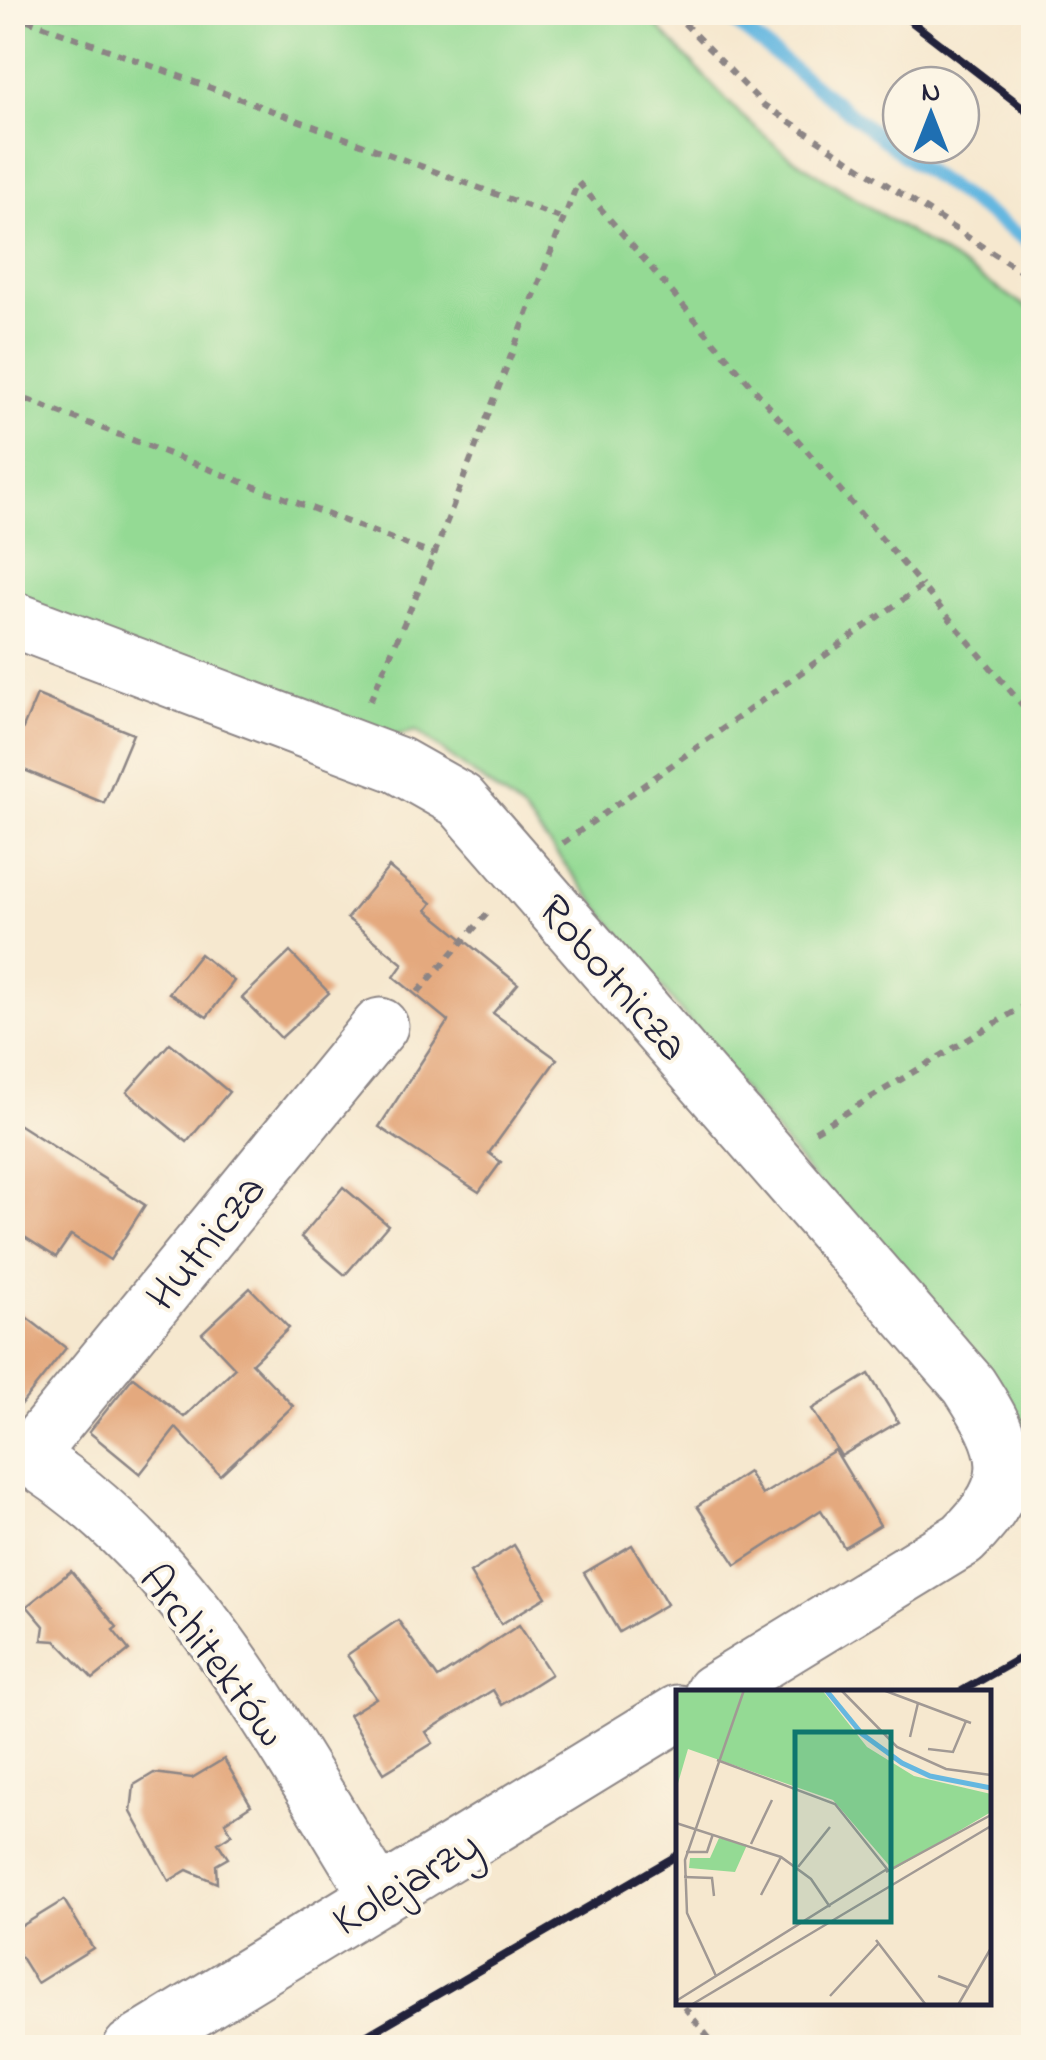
<svg xmlns="http://www.w3.org/2000/svg" width="1046" height="2060" viewBox="0 0 1046 2060" font-family="'Indie Flower',sans-serif">
<rect width="100%" height="100%" fill="#fcf5e5"/>
<filter id="ink" filterUnits="userSpaceOnUse"><feTurbulence type="fractalNoise" baseFrequency=".01" numOctaves="2"/><feDisplacementMap in="SourceGraphic" scale="20" xChannelSelector="R" yChannelSelector="G"/><feConvolveMatrix kernelMatrix="1 2 1 2 8 2 1 2 1" color-interpolation-filters="sRGB"/></filter>
<filter id="wash" filterUnits="userSpaceOnUse"><feTurbulence type="fractalNoise" baseFrequency=".0048" numOctaves="4" result="noise"/><feDisplacementMap in="SourceGraphic" scale="40" xChannelSelector="R" yChannelSelector="G"/><feGaussianBlur stdDeviation="2.25" result="paint"/><feColorMatrix in="noise" values="0 0 0 0 0 0 0 0 0 0 0 0 0 0 0 0 0 1.4 0 .05"/><feComposite in="paint" operator="in"/></filter>
<g filter="url(#wash)">
<rect width="100%" height="100%" fill="#f6e8cf"/>
<path fill="#94da94" stroke="#5b7e68" stroke-width="2.5" d="M12,13H645L742,116L786,154L1033,311V1458L522,810L416,731L351,746L13,618Z"/>
<g fill="none" stroke-linecap="round" stroke-linejoin="round">
<path stroke="#65b7e0" stroke-width="14" d="M721,12L903,155L1034,246"/>
</g>
<g id="blocks">
<path fill="#e4a97e" d="M37,695L133,734L104,803L12,765V754Z
M389,867L432,903L427,910L518,984L493,1013L557,1059L489,1153L501,1162L479,1192L379,1127L448,1021L394,977L403,964L347,918Z
M290,952L329,993L281,1038L242,998Z
M200,954L234,981L207,1017L169,993Z
M170,1043L229,1092L187,1142L127,1092Z
M12,1120L145,1205L110,1260L71,1235L56,1257L12,1229Z
M343,1187L388,1225L345,1275L301,1237Z
M250,1288L289,1328L252,1363L293,1406L220,1475L176,1428L140,1474L89,1432L133,1377L184,1417L235,1368L202,1333Z
M12,1306L66,1348L12,1416Z
M869,1374L898,1422L841,1456L812,1409Z
M835,1450L880,1525L844,1547L821,1510L736,1565L697,1506L748,1472L762,1495Z
M514,1545L546,1597L501,1624L470,1573Z
M632,1545L667,1604L619,1632L584,1573Z
M71,1571L117,1627L113,1630L129,1650L93,1679L56,1641L42,1640L44,1626L27,1606Z
M398,1620L438,1678L519,1625L551,1674L502,1705L493,1690L426,1732L433,1743L384,1773L349,1715L376,1698L347,1655Z
M224,1759L251,1805L225,1822L232,1834L218,1843L228,1858L216,1865L217,1883L187,1870L169,1881L131,1812L134,1785L154,1773L192,1778Z
M64,1900L93,1948L37,1983L12,1943V1932Z"/>
</g>
</g>
<g filter="url(#ink)">
<use href="#blocks" fill-opacity="0" stroke="#8c8585" stroke-width="2.5"/>
<g fill="none" stroke-linecap="round" stroke-linejoin="round">
<defs>
<path id="street" d="M12,619L398,765L460,800L969,1385C1011,1450 1022,1481 963,1539L713,1692
M12,1447C182,1544 279,1737 379,1897
M28,1456L380,1026
M131,2048L678,1713"/>
</defs>
<use href="#street" stroke="#8c8585" stroke-width="59"/>
<path stroke="#8c8585" stroke-width="6" stroke-dasharray="8 8" stroke-linecap="butt" d="M673,12L764,105L1034,280
M12,14L563,219
M12,394L434,555
M370,701L434,555L578,182L922,586
M563,843L922,586L1034,719
M418,992L492,908
M815,1131L1034,1000
M684,2007L717,2048"/>
<use href="#street" stroke="#fff" stroke-width="55"/>
<path stroke="#22223b" stroke-width="8" d="M899,12L1034,116
M960,1692L1034,1650
M345,2048L678,1855"/>
</g>
</g>
<g text-anchor="middle" stroke-width="8" stroke-linejoin="round" paint-order="stroke">
<g font-size="45" fill="#22223b" stroke="#fcf5e5">
<text transform="translate(615 976) rotate(49)" y="16">Robotnicza</text>
<text transform="translate(204 1241) rotate(-51)" y="16">Hutnicza</text>
<text transform="translate(215 1654) rotate(53)" y="16">Architektów</text>
<text transform="translate(405 1881) rotate(-31)" y="16">Kolejarzy</text>
</g>
</g>
<g transform="translate(676 1690)">
<rect width="315" height="315" fill="#f6e8cf"/>
<path d="M0,0H146L191,57L238,86L315,104V122L217,180L157,110L12,59L0,100ZM43,148L71,155L59,182L13,178L14,168H34Z" fill="#94da94"/>
<path fill="none" stroke="#65b7e0" stroke-width="5" d="M150,0L186,44L226,73L254,86L315,98"/>
<path fill="none" stroke="#a19994" stroke-width="2.5" d="M165,0L221,57L270,79L315,85M207,0L295,33M234,47L242,13M252,59L277,62L290,31M0,133L105,167L135,189L154,217M75,154L96,110M10,162H31L37,144M122,177L154,137M210,182L315,125M8,187L36,188L38,206M85,205L105,167M200,250L250,315M40,286L11,223L9,170L68,0M262,286L291,297M154,306L203,253M0,311L211,179L159,114L41,70M15,315L315,136M282,315L315,258"/>
<path fill="#0f766e" fill-opacity="0.15" stroke="#0f766e" stroke-width="5" d="M119,42H215V232H119Z"/>
<rect width="315" height="315" fill="none" stroke="#22223b" stroke-width="5"/>
</g>
<rect width="1046" height="2060" fill="none" stroke="#fcf5e5" stroke-width="50"/>
<g transform="translate(931 115)"><circle r="48" fill="#fcf5e5" stroke="#a5a1a1" stroke-width="2.5"/>
<path d="M0-8L18 38L0 25L-18 38Z" fill="#1f6fb2"/>
<text y="-15" font-size="28" font-weight="bold" text-anchor="middle" fill="#22223b">N</text>
</g>
</svg>
